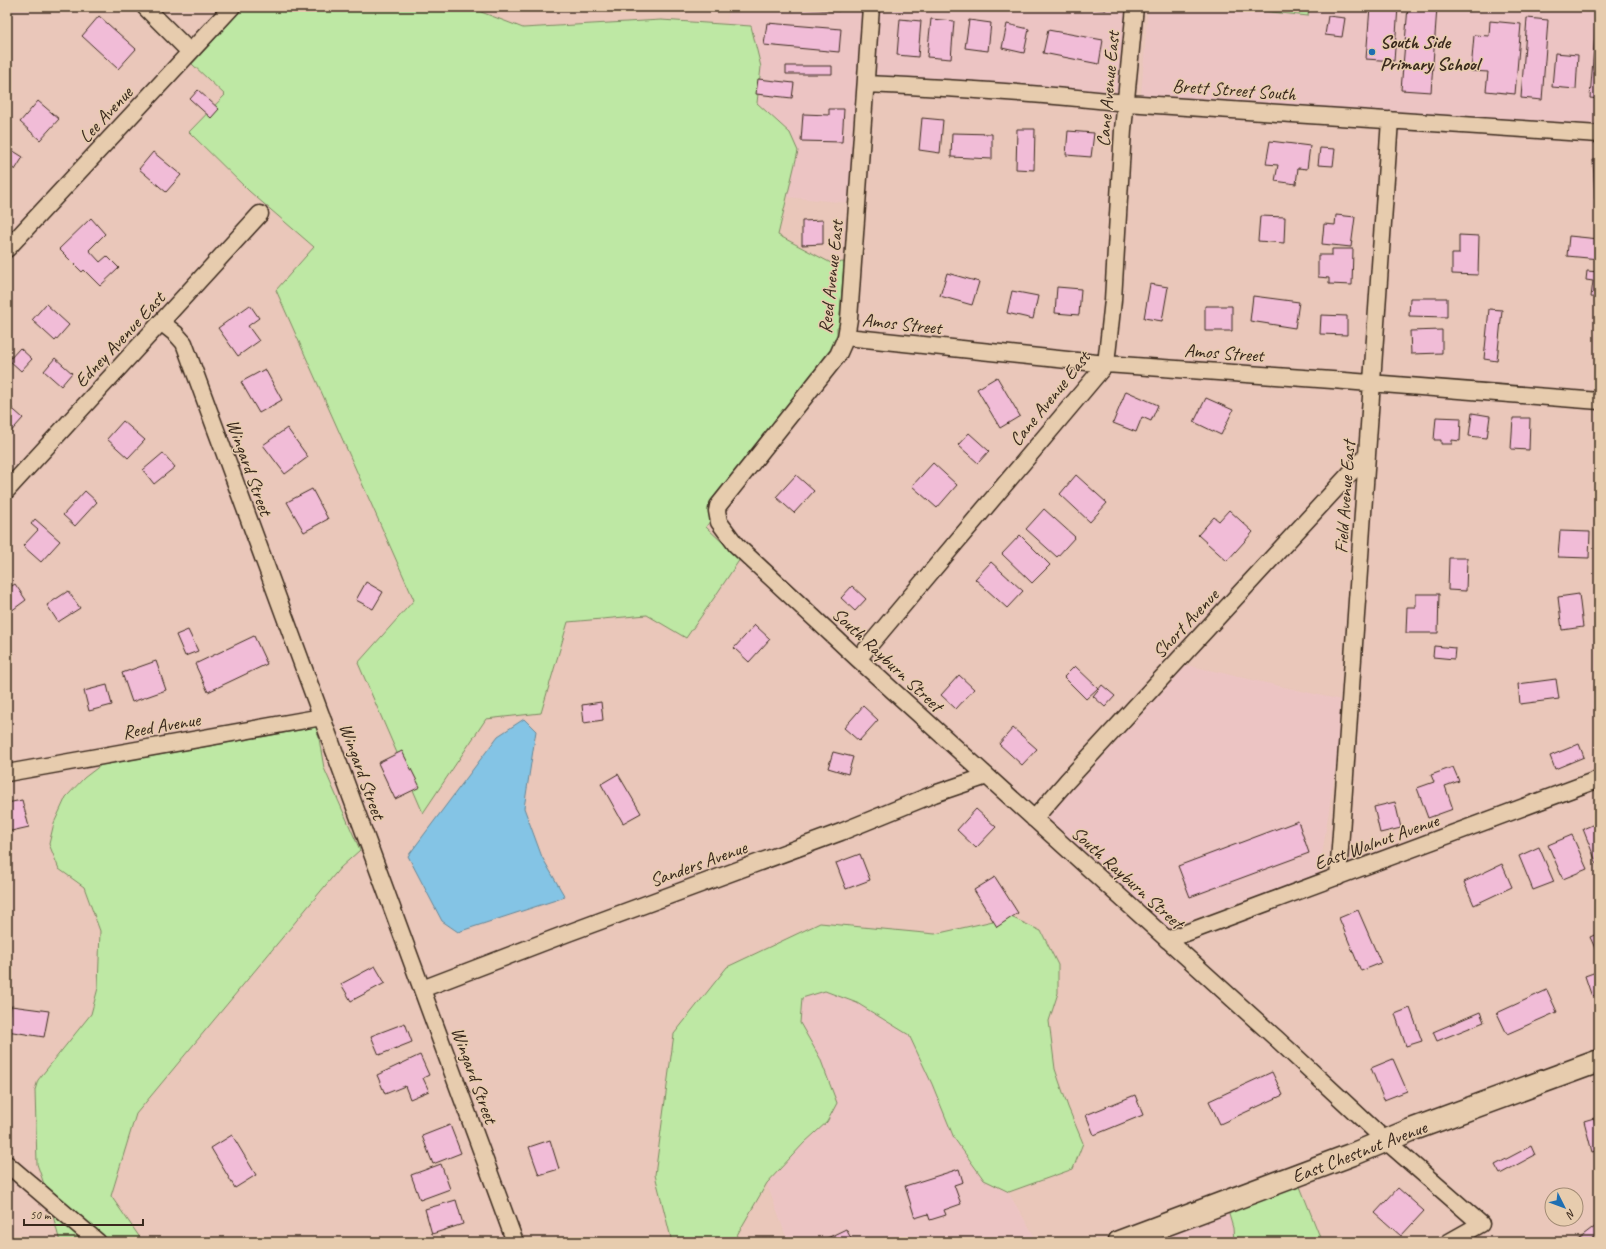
<svg xmlns="http://www.w3.org/2000/svg" width="1606" height="1249" viewBox="0 0 1606 1249" font-family="Caveat,sans-serif">
<rect width="100%" height="100%" fill="#eac7ba"/>
<filter id="ink" filterUnits="userSpaceOnUse"><feTurbulence type="fractalNoise" baseFrequency=".025" numOctaves="2"/><feDisplacementMap in="SourceGraphic" scale="8" xChannelSelector="R" yChannelSelector="G"/><feConvolveMatrix kernelMatrix="1 2 1 2 8 2 1 2 1" color-interpolation-filters="sRGB"/></filter>
<g filter="url(#ink)">
<path fill="#ecc4c3" d="M729,7H862L858,75H856L857,83L849,203L787,197L790,181V133L757,103L761,67L751,26L727,24Z
M880,7H1126L1118,93L1077,89L875,76Z
M1148,7H1599V129L1141,97Z
M1187,665L1341,700L1337,758L1319,874L1167,928L1046,819Z
M825,991L857,1003L909,1035L932,1084L954,1138L984,1180L1008,1192L1038,1242H788L767,1184L804,1143L827,1122L820,1058L799,1023L802,998Z
M1228,1211L1233,1228L1234,1242H1145Z"/>
<path fill="#bee8a4" stroke="#7c8961" d="M244,7H468L523,28L661,20L751,26L761,67L757,103L790,133L798,151L778,235L831,263L844,262L839,328H837V334L830,350L711,500L708,508L710,521L706,527L740,559L714,598L686,638L647,615L568,622L541,713L486,719L423,813L358,663L414,600L276,290L314,247L249,191L189,132L225,95L192,64Z
M1263,7H1309L1308,16L1262,11Z
M317,727L324,768L360,850L340,868L136,1114L111,1196L143,1242H110L44,1184L37,1164L35,1090L38,1080L91,1014L98,988L100,931L84,887L59,869L49,844L54,823L66,797L84,778L101,765Z
M1011,917L1041,931L1058,965V993L1049,1021L1055,1069L1068,1107L1083,1143L1073,1169L1009,1192L984,1180L954,1138L932,1084L909,1035L857,1003L825,991L802,998L800,1023L820,1058L837,1103L827,1122L804,1143L767,1183L733,1242H672L655,1175L674,1034L727,967L820,923L935,934Z
M1299,1184L1322,1242H1234L1233,1228L1228,1211Z
M52,1212L86,1242H60Z"/>
<path fill="#84c4e5" stroke="#678695" d="M524,719L536,731L524,808L542,857L565,897L458,932L442,921L408,856L498,736Z"/>
<path fill="#f1bcd7" stroke="#3b2a1e" d="M785,7H839V11Z
M1083,7H1107L1106,10Z
M1370,7H1398L1394,61L1366,59Z
M1408,7H1437L1431,92L1401,90Z
M1597,7H1599V99L1590,98Z
M99,16L136,49L118,69L82,36Z
M1328,16L1345,18L1342,37L1325,35Z
M1527,18L1548,20L1542,100L1521,98Z
M900,19L921,21L918,57L897,55Z
M931,19L954,21L951,59L927,57Z
M969,20L991,23L988,51L965,48Z
M1490,21L1521,24L1515,94L1486,91L1488,72L1471,71L1474,35L1489,36Z
M767,23L841,29L839,52L764,45Z
M1007,24L1029,29L1024,53L1002,48Z
M1048,30L1103,40L1099,64L1043,53Z
M1555,53L1578,55L1576,89L1552,87Z
M786,66H832V74H786Z
M758,79L794,83L792,98L756,94Z
M198,90L219,109L211,118L190,99Z
M38,101L59,119L40,140L20,122Z
M829,109H844L842,142L801,141L803,114L829,115Z
M922,118L943,120L940,153L919,150Z
M1017,129H1035L1034,170L1016,169Z
M1068,131L1094,133L1091,157L1066,155Z
M952,133L992,134V159L951,157Z
M1270,141L1310,146L1307,169L1298,168L1296,184L1275,181L1278,165L1266,164Z
M7,147L23,157L15,170L7,164Z
M1320,148L1335,149L1333,166L1318,165Z
M153,152L181,175L166,192L139,169Z
M1593,160H1599V199H1595Z
M1336,215L1355,217L1351,247L1322,244L1324,224L1335,225Z
M1260,216L1285,217L1284,243L1258,241Z
M91,218L105,234L89,250L100,262L107,256L119,268L100,286L84,270L82,272L59,249Z
M823,220V244L802,245V221Z
M1459,235L1479,236L1478,275L1452,274V254H1459Z
M1569,236L1599,239V259L1567,256Z
M1332,249H1353L1352,285L1329,284V278L1318,277V255H1332Z
M1587,271L1599,272V298L1591,297L1593,281L1586,280Z
M947,273L979,282L972,305L940,296Z
M1150,284L1168,287L1162,321L1144,318Z
M1057,287L1081,289L1079,315L1055,313Z
M1012,291L1038,296L1033,319L1007,313Z
M1253,296L1299,302L1295,328L1250,321Z
M1410,298H1447V317L1409,316Z
M46,304L69,325L55,341L32,320Z
M250,305L259,318L248,326L259,341L238,356L218,328Z
M1205,306H1232V331H1205Z
M1489,309L1502,310L1497,361L1484,359Z
M1321,315L1347,316V335L1320,334Z
M1442,330V353L1411,354L1410,331Z
M20,348L32,359L21,371L9,360Z
M55,358L72,373L61,386L44,371Z
M265,369L282,400L259,413L241,382Z
M997,377L1020,416L1000,428L977,389Z
M1126,391L1158,405L1151,421L1142,417L1136,432L1113,423Z
M1206,398L1233,410L1221,435L1194,422Z
M7,404L23,418L7,436Z
M1472,413L1490,416L1487,438L1469,436Z
M1436,417L1461,418L1460,441L1452,440V444H1441V440H1434Z
M1513,418H1530L1529,450L1511,449Z
M123,421L145,440L128,458L107,439Z
M287,428L308,457L285,474L263,445Z
M969,433L989,451L978,463L958,445Z
M163,453L175,467L154,484L143,470Z
M933,463L957,485L937,508L912,486Z
M796,475L814,491L794,513L776,497Z
M1076,475L1107,503L1090,522L1060,494Z
M312,489L328,519L304,532L287,502Z
M85,491L97,502L75,526L63,515Z
M1044,509L1075,537L1057,557L1026,529Z
M1229,510L1253,532L1227,561L1198,535L1214,517L1219,521Z
M35,519L60,541L41,562L23,546L38,530L31,524Z
M1560,531L1590,532L1589,558L1558,557Z
M1020,535L1050,565L1032,583L1002,554Z
M1449,558H1467L1466,591L1448,590Z
M991,562L1023,591L1007,608L975,579Z
M366,582L383,592L373,609L356,600Z
M15,584L26,600L7,614V589Z
M852,586L866,599L855,611L841,598Z
M68,591L80,608L58,622L47,605Z
M1416,594H1439L1438,633H1406L1407,607H1416Z
M1579,594L1583,627L1562,630L1558,597Z
M755,625L770,639L749,662L734,648Z
M188,630L198,651L185,656L176,635Z
M254,636L267,664L208,692L195,664Z
M1434,646L1455,648L1454,659L1433,657Z
M156,661L166,690L132,702L122,673Z
M1075,666L1098,688L1086,699L1064,677Z
M959,675L974,689L956,709L941,695Z
M1556,679L1559,699L1520,704L1518,684Z
M107,685L112,705L89,711L84,691Z
M1102,685L1115,696L1105,707L1093,696Z
M601,702L603,720L584,723L582,705Z
M863,706L878,720L859,741L844,728Z
M1013,728L1037,749L1022,765L999,744Z
M1579,744L1584,757L1555,769L1550,756Z
M402,751L420,787L395,799L378,763Z
M833,752L853,757L848,774L828,768Z
M1453,767L1459,781L1445,786L1453,809L1428,818L1417,788L1434,782L1431,775Z
M618,774L641,813L623,823L601,784Z
M22,800L29,827L7,832V803Z
M1395,802L1401,828L1380,833L1374,807Z
M976,809L996,827L976,848L957,830Z
M1298,821L1309,853L1190,897L1178,866Z
M1599,822V869L1583,829Z
M1572,835L1587,869L1563,879L1548,845Z
M1539,847L1554,882L1533,890L1519,856Z
M860,854L870,880L846,889L836,863Z
M1502,864L1512,887L1474,905L1464,882Z
M995,877L1018,913L997,927L974,890Z
M1358,910L1381,963L1361,971L1339,918Z
M1599,933V955H1598L1590,937Z
M375,966L385,983L351,1001L341,984Z
M1599,971V994L1592,997L1585,976Z
M1547,990L1557,1012L1507,1034L1497,1013Z
M11,1006L49,1011L44,1037L7,1031Z
M1410,1008L1422,1041L1406,1046L1395,1014Z
M1480,1012L1484,1022L1437,1041L1433,1032Z
M405,1023L412,1042L379,1055L371,1036Z
M420,1055L429,1075L423,1078L429,1091L410,1099L405,1086L385,1094L377,1075Z
M1393,1059L1407,1091L1384,1100L1371,1068Z
M1272,1072L1283,1095L1220,1124L1209,1101Z
M1135,1095L1143,1115L1094,1135L1086,1115Z
M1594,1118L1595,1123L1599,1122V1150L1592,1152L1584,1121Z
M450,1125L461,1153L433,1164L422,1136Z
M232,1135L256,1175L235,1188L211,1148Z
M550,1140L559,1169L539,1175L529,1147Z
M1531,1146L1535,1155L1500,1174L1495,1165Z
M441,1164L450,1189L420,1200L411,1175Z
M959,1169L963,1182L954,1185L961,1204L944,1210L946,1215L930,1220L928,1214L915,1218L905,1186Z
M1398,1188L1424,1211L1401,1236L1375,1213Z
M456,1200L463,1224L432,1234L425,1209Z
M1596,1226L1599,1230V1234L1588,1242H1575Z
M846,1229L853,1242H819Z"/>
<g fill="none" stroke-linecap="round" stroke-linejoin="round">
<defs>
<path id="street" d="M145,7L190,52
M871,7L849,319L846,337L838,355L718,506L717,511L719,522L736,545L858,659L1278,1040L1386,1141L1481,1224L1449,1242
M866,84C953,88 1040,93 1126,103L1599,134
M7,249L232,7
M161,322L176,334L184,343L515,1242
M846,337L1106,364L1332,380L1599,401
M7,490L260,214
M858,659L1106,364L1113,300L1123,130L1135,7
M7,773L322,717
M1034,819L1067,781L1366,456
M1338,877L1390,120
M1167,940L1599,779
M422,989L568,933L841,832L934,794L987,776
M7,1164L98,1242"/>
<path id="secondary" d="M1119,1242L1356,1153L1411,1130L1599,1061"/>
</defs>
<use href="#street" stroke="#3b2a1e" stroke-width="19"/>
<use href="#secondary" stroke="#3b2a1e" stroke-width="25"/>
<use href="#street" stroke="#e7ccae" stroke-width="16"/>
<use href="#secondary" stroke="#e7ccae" stroke-width="22"/>
</g>
</g>
<circle fill="#1f6fb2" stroke="#e7ccae" stroke-width="1.5" cx="1372" cy="52" r="4"/>
<g text-anchor="middle" stroke-width="3" stroke-linejoin="round" paint-order="stroke">
<g font-size="19" font-weight="bold" fill="#3b2a1e" stroke="#e7ccae" text-anchor="start">
<text x="1380" y="48">South Side<tspan x="1380" dy="22">Primary School</tspan></text>
</g>
<g font-size="19" fill="#3b2a1e" stroke="#e7ccae">
<text transform="translate(1107 89) rotate(-85)" y="7">Cane Avenue East</text>
<text transform="translate(1234 89) rotate(4)" y="7">Brett Street South</text>
<text transform="translate(105 114) rotate(-47)" y="7">Lee Avenue</text>
<text transform="translate(830 277) rotate(-84)" y="7">Reed Avenue East</text>
<text transform="translate(902 323) rotate(6)" y="7">Amos Street</text>
<text transform="translate(119 339) rotate(-47)" y="7">Edney Avenue East</text>
<text transform="translate(1224 352) rotate(4)" y="7">Amos Street</text>
<text transform="translate(1049 398) rotate(-51)" y="7">Cane Avenue East</text>
<text transform="translate(250 467) rotate(70)" y="7">Wingard Street</text>
<text transform="translate(1344 497) rotate(-86)" y="7">Field Avenue East</text>
<text transform="translate(1185 623) rotate(-47)" y="7">Short Avenue</text>
<text transform="translate(888 659) rotate(43)" y="7">South Rayburn Street</text>
<text transform="translate(161 725) rotate(-10)" y="7">Reed Avenue</text>
<text transform="translate(363 771) rotate(70)" y="7">Wingard Street</text>
<text transform="translate(1376 841) rotate(-20)" y="7">East Walnut Avenue</text>
<text transform="translate(698 863) rotate(-20)" y="7">Sanders Avenue</text>
<text transform="translate(1128 877) rotate(42)" y="7">South Rayburn Street</text>
<text transform="translate(475 1075) rotate(70)" y="7">Wingard Street</text>
<text transform="translate(1359 1151) rotate(-21)" y="7">East Chestnut Avenue</text>
</g>
</g>
<rect width="1606" height="1249" fill="none" stroke="#e7ccae" stroke-width="24"/>
<rect x="12" y="12" width="1582" height="1225" fill="none" stroke="#3b2a1e" stroke-width="1.5" filter="url(#ink)"/>
<g transform="translate(1564 1207) rotate(132)"><circle r="19" fill="#e7ccae" stroke="#a28b74"/>
<path d="M0-3L7 15L0 10L-7 15Z" fill="#1f6fb2"/>
<text y="-6" font-size="11" font-weight="bold" text-anchor="middle" fill="#3b2a1e">N</text>
</g>
<path d="M24 1219v6h119v-6" fill="none" stroke="#3b2a1e" stroke-width="2"/>
<text x="30" y="1219" font-size="12" fill="#3b2a1e" stroke="#e7ccae" stroke-width="3" paint-order="stroke">50 m</text>
</svg>
